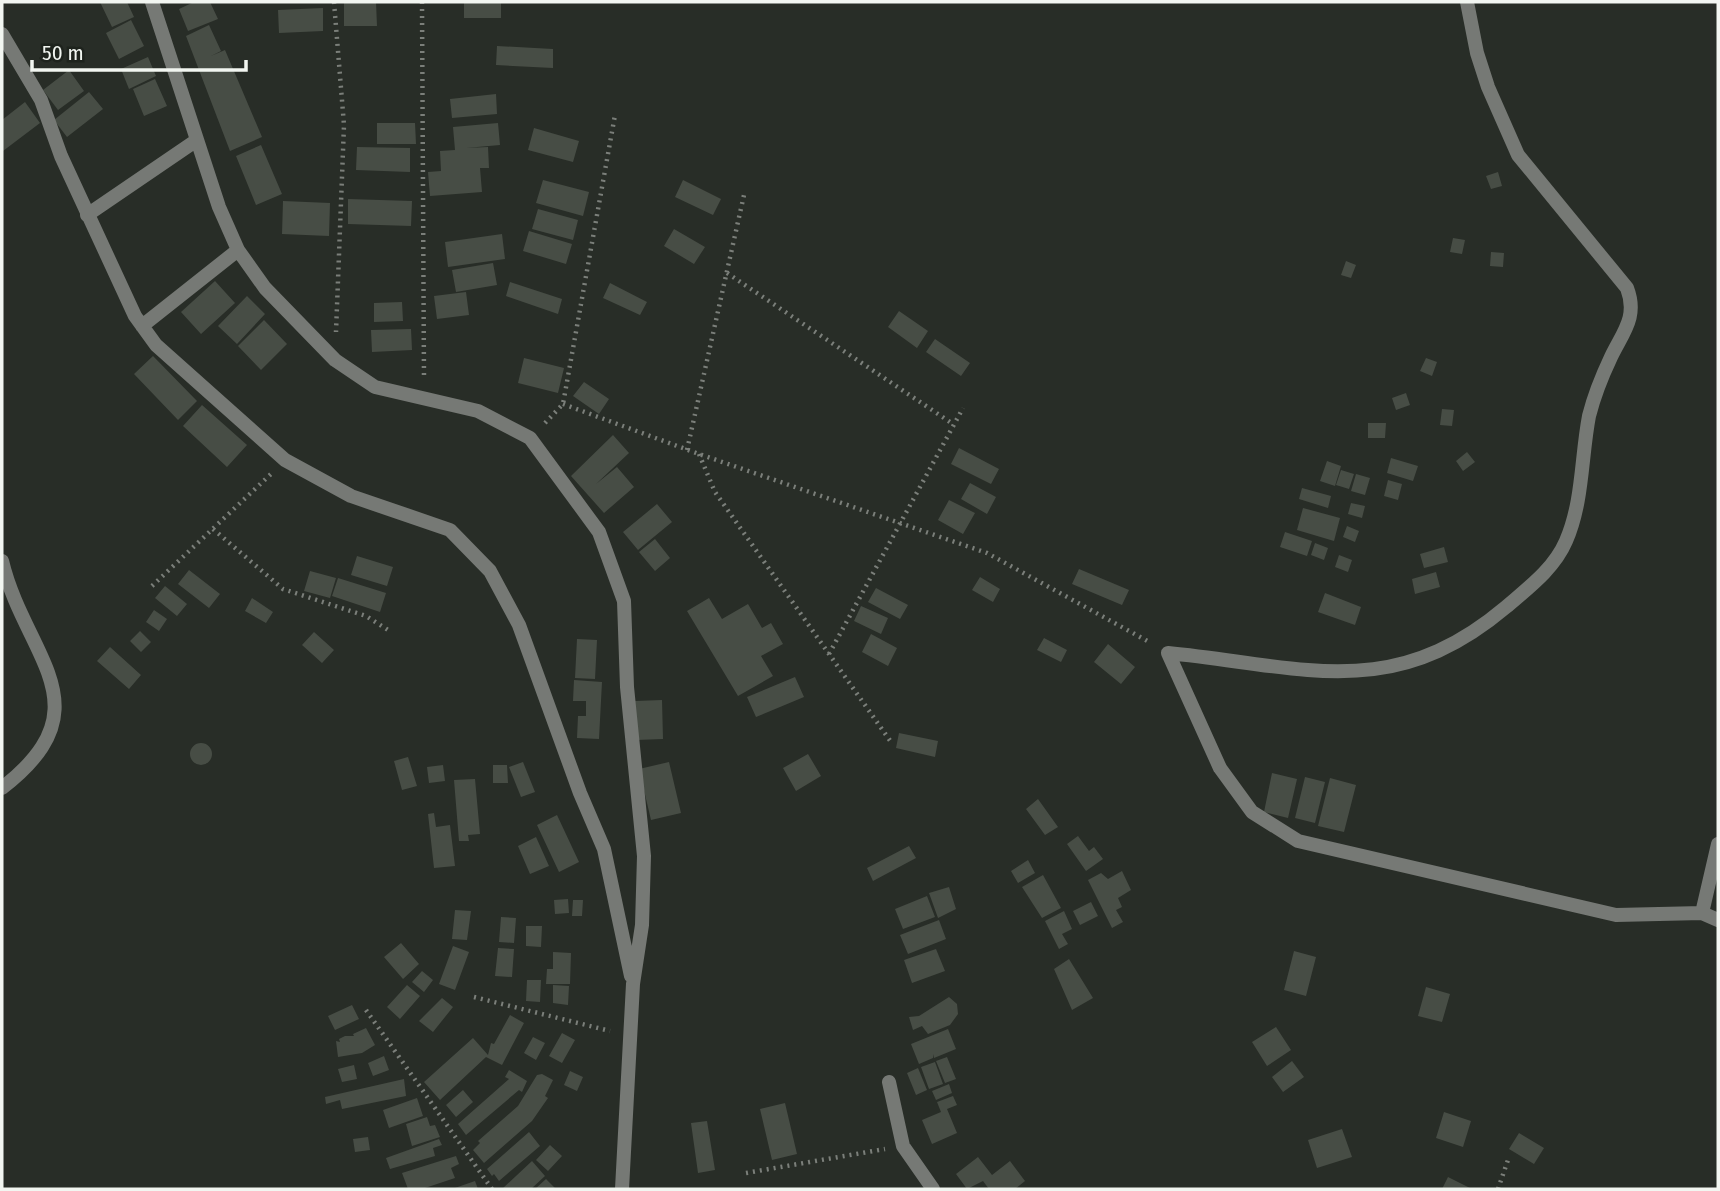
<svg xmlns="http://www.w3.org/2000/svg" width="1720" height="1191" viewBox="0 0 1720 1191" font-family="'Fira Sans Condensed',sans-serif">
<rect width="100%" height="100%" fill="#282d27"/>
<path fill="#474d45" d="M100,2H127L134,17L112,27Z
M194,2H210L218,19L188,31L179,9Z
M344,2H376L377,26H344Z
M464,2H501V18H464Z
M323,8V31L279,33L278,10Z
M131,20L144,46L119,59L106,33Z
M209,25L221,51L211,56L225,50L262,137L230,151L186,36Z
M497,46L553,49V68L496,65Z
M148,57L156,76L129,89L121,69Z
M69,70L84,91L58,110L43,90Z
M155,79L167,106L144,116L133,89Z
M89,92L103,109L67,137L54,120Z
M496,94L497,114L452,118L450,99Z
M25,102L40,123L3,151L2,120Z
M377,123H415L416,144H377Z
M498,123L500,145L466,148L488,147L489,168H480L482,192L430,196L428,172L441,171L440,151L455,150L453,127Z
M534,128L579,141L573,162L528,150Z
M261,145L282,194L256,205L236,156Z
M357,147L410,148V172L356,170Z
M1498,172L1502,186L1491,189L1486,176Z
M543,180L589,192L583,216L536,203Z
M683,180L721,199L713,215L675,197Z
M348,199L412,201L411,226L348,224Z
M283,201L330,203L329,236L282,234Z
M538,209L578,220L573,240L532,229Z
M674,229L705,247L694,264L664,246Z
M529,231L572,244L566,264L523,251Z
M502,234L505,259L448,267L445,242Z
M1453,238L1465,240L1462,254L1450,252Z
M1491,252L1504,253L1503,267L1490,266Z
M1346,261L1356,265L1351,278L1341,275Z
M493,263L497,285L456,292L452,270Z
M215,281L235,303L201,334L181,312Z
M510,282L562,299L558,314L506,296Z
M610,283L647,302L640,315L603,298Z
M466,292L469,315L437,319L434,296Z
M247,296L265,314L237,344L218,326Z
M402,302L403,321L374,322V303Z
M899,311L928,331L917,348L888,327Z
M264,320L287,344L261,370L238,346Z
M411,329L412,350L372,352L371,330Z
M935,339L970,363L961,376L926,352Z
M153,356L197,401L178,420L134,374Z
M524,358L564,368L558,393L518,383Z
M1426,358L1437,362L1432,376L1420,371Z
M584,382L609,399L599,414L573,396Z
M1406,393L1410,405L1396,410L1392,398Z
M202,405L247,445L227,467L183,426Z
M1442,409L1454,410L1452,426L1440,425Z
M1368,423H1386L1385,438H1368Z
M613,435L629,453L596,484L617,467L634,487L604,513L571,476Z
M959,448L999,469L991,484L951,464Z
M1467,452L1475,462L1463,471L1456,461Z
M1391,458L1418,466L1413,481L1387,473Z
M1327,461L1341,466L1335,486L1320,481Z
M1341,470L1354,474L1349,489L1336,485Z
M1356,474L1370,478L1365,495L1351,491Z
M1388,480L1402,484L1398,500L1384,496Z
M970,483L996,497L987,514L961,499Z
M1302,488L1331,496L1328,508L1299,499Z
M949,500L975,513L963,534L938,520Z
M1351,503L1365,506L1362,518L1348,514Z
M657,504L672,522L638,550L623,532Z
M1303,508L1340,518L1334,541L1297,530Z
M1347,526L1359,531L1355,542L1343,537Z
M1285,532L1312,541L1307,556L1280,547Z
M655,539L670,558L655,571L639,552Z
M1315,543L1328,548L1324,560L1311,555Z
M1444,547L1448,562L1424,568L1420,554Z
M1339,555L1352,560L1348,572L1335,567Z
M357,556L393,567L387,586L351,575Z
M1079,569L1129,590L1122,605L1072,584Z
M189,570L220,594L209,608L178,584Z
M310,571L336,578L330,598L304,591Z
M1436,572L1440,587L1415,594L1412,579Z
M980,577L1000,589L993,602L972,590Z
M338,578L386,593L380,612L332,596Z
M165,586L187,604L177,616L155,598Z
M876,588L908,605L900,619L868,602Z
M1325,593L1361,607L1355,625L1318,612Z
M252,598L273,612L266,623L245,611Z
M709,598L722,619L748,604L762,628L771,623L783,644L761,656L773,676L738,696L687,611Z
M861,606L888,618L881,634L854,621Z
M154,610L167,619L159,631L146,622Z
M140,631L151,642L141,652L130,641Z
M314,632L334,650L322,663L302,645Z
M871,634L897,648L888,666L862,652Z
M1044,638L1067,650L1061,662L1037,650Z
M577,639L597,640L595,679L575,678Z
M1108,644L1135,667L1121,684L1094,662Z
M110,647L141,675L129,689L97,661Z
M795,677L804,697L756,717L747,697Z
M574,680L602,682L599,739L577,738L578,716H586V701H573Z
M662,700L663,739L636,740L635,701Z
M899,733L938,741L935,757L896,748Z
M190 754a11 11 0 1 1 22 0a11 11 0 1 1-22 0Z
M808,754L821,776L796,791L783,768Z
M408,757L417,786L402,790L394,761Z
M523,762L535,792L521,797L509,767Z
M669,762L681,813L651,820L639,769Z
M443,765L445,781L429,783L427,767Z
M493,765H507L508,783H493Z
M1272,773L1297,779L1288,818L1264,812Z
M1305,777L1325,782L1315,823L1295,818Z
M1330,778L1356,785L1344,832L1318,826Z
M475,779L480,834L468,835L469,841H459L454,780Z
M1038,799L1058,827L1045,835L1026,809Z
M434,813L436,827L450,825L455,866L434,868L428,814Z
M557,815L579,862L559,872L537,825Z
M1078,836L1089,851L1094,847L1103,859L1086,871L1067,844Z
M536,837L549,866L530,874L518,846Z
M909,846L916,858L873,881L867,868Z
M1028,860L1035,873L1018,883L1011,871Z
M1122,871L1131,890L1118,898L1122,907L1116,910L1123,922L1112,928L1088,880L1101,873L1108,879Z
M1043,875L1061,908L1042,918L1022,887Z
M949,887L956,909L938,918L929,893Z
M927,896L935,917L903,929L895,909Z
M568,899L569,913L555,914L554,900Z
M573,900H583L582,916H572Z
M1091,902L1098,916L1080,925L1073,911Z
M455,910L471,911L467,940L452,939Z
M1064,911L1072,929L1062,934L1068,944L1059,949L1045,921Z
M501,917L516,918L514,943L499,942Z
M939,920L946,939L908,954L900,935Z
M526,926H542L541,947L526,946Z
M401,943L419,964L403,979L384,957Z
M453,946L469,952L455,990L439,984Z
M498,948L514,949L512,977L495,976Z
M936,949L945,971L912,983L904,960Z
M1294,951L1316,957L1306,996L1284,990Z
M553,952L571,953L570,984H546L547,969H553Z
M1069,959L1093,998L1072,1010L1054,969Z
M422,971L433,980L424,992L412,982Z
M527,980H541L540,1002L526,1001Z
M407,985L420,996L400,1019L387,1007Z
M553,985L569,986L568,1005L553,1003Z
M1426,987L1450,994L1442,1022L1418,1016Z
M949,997L957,1004L958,1014L950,1025L928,1034L922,1026L913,1030L909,1017L919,1016Z
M442,998L453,1007L433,1032L419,1021Z
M352,1005L359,1019L335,1030L328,1016Z
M510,1015L524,1023L502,1065L486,1057L440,1100L424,1082L473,1038L488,1055L491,1043L494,1044Z
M1276,1027L1291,1050L1267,1066L1252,1042Z
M366,1028L375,1045L362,1053L338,1057L336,1041L340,1042L339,1039L345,1036H354L353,1034Z
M948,1029L956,1049L934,1058L933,1054V1058L919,1064L911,1044Z
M562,1033L575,1040L562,1063L549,1056Z
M533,1037L545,1043L536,1060L524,1053Z
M384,1056L389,1070L373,1076L368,1063Z
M947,1057L956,1079L945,1083L936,1061Z
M1292,1061L1304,1077L1283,1092L1272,1077Z
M935,1062L943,1084L929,1089L921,1067Z
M354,1065L357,1079L342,1082L338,1069Z
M918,1068L927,1090L916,1095L907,1073Z
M509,1070L527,1081L522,1092L519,1090L466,1135L458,1124L509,1079L505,1077Z
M570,1071L583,1077L577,1091L564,1085Z
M542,1074L553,1080L545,1096L548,1098L532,1121L484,1163L473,1150L480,1143L478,1141L518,1106L537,1075Z
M404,1079L406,1096L342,1109L340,1100L326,1104L325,1097Z
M949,1084L952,1093L936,1100L932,1091Z
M463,1090L473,1102L456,1117L446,1105Z
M953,1096L957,1105L947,1109L957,1133L932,1144L922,1120L941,1112L937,1102Z
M417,1098L423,1116L389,1128L383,1110Z
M785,1103L797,1154L772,1160L760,1109Z
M1444,1112L1471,1121L1463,1147L1436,1138Z
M427,1117L430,1126L435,1125L440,1137L412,1146L406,1124Z
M707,1121L715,1170L698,1173L691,1123Z
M1342,1129L1352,1157L1317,1168L1308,1140Z
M529,1132L540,1146L499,1181L494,1174L492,1176L487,1169Z
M1519,1133L1544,1148L1534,1164L1509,1149Z
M368,1137L370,1150L355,1152L353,1139Z
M439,1139L442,1145L433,1148L435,1156L390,1169L386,1158Z
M550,1145L562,1156L548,1171L536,1160Z
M456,1156L459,1164L451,1168L455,1178L422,1189H408L402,1173Z
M978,1157L992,1175L1010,1161L1025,1181L1015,1189H989L983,1181L967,1189L956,1174Z
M532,1161L545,1176L531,1189H502Z
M1448,1177L1472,1189H1442Z
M546,1179L556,1189H535Z
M475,1181L478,1189H452Z"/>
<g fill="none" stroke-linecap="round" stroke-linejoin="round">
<path stroke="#7b7f7a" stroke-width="4.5" stroke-dasharray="2 5" stroke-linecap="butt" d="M334,2L344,125L336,332
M422,2L424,379
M727,273L953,424
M563,404L699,454L987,553L1151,643
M545,423L563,404L615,115
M687,450L744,195
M699,454L715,492L891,742
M213,529L283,589L366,616L388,630
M152,586L272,473
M829,654L963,408
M474,997L610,1031
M366,1010L492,1189
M746,1173L885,1149
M1498,1189L1509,1157"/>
<path stroke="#767975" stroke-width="14" d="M152,2L219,207L238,250L265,288L335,360L375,387L478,411L530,438L599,532L624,601L627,687L644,856L642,925L633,984L622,1189
M1467,2L1477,53L1488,87L1518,155L1627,288C1638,317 1623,332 1611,357C1602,376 1594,396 1589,416C1581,458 1583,502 1566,541C1554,569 1528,588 1506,607C1391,704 1302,666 1168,653L1220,768L1252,812L1298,841L1616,915L1702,913L1718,920
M2,34L41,100L61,156L135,316L156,345L285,460L351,496L450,530L490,571L519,625L580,793L604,849L631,976
M87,215L197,140
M142,326L238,250
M2,561C25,657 108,706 2,788
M1702,913L1718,844
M889,1082L903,1146L933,1189"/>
</g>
<rect width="1720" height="1191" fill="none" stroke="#f2f6f1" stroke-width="7"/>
<path d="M32 60v10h214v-10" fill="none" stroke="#f2f6f1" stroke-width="3.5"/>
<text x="42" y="60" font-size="21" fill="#f2f6f1" stroke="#1e231d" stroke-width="5" paint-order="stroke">50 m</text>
</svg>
